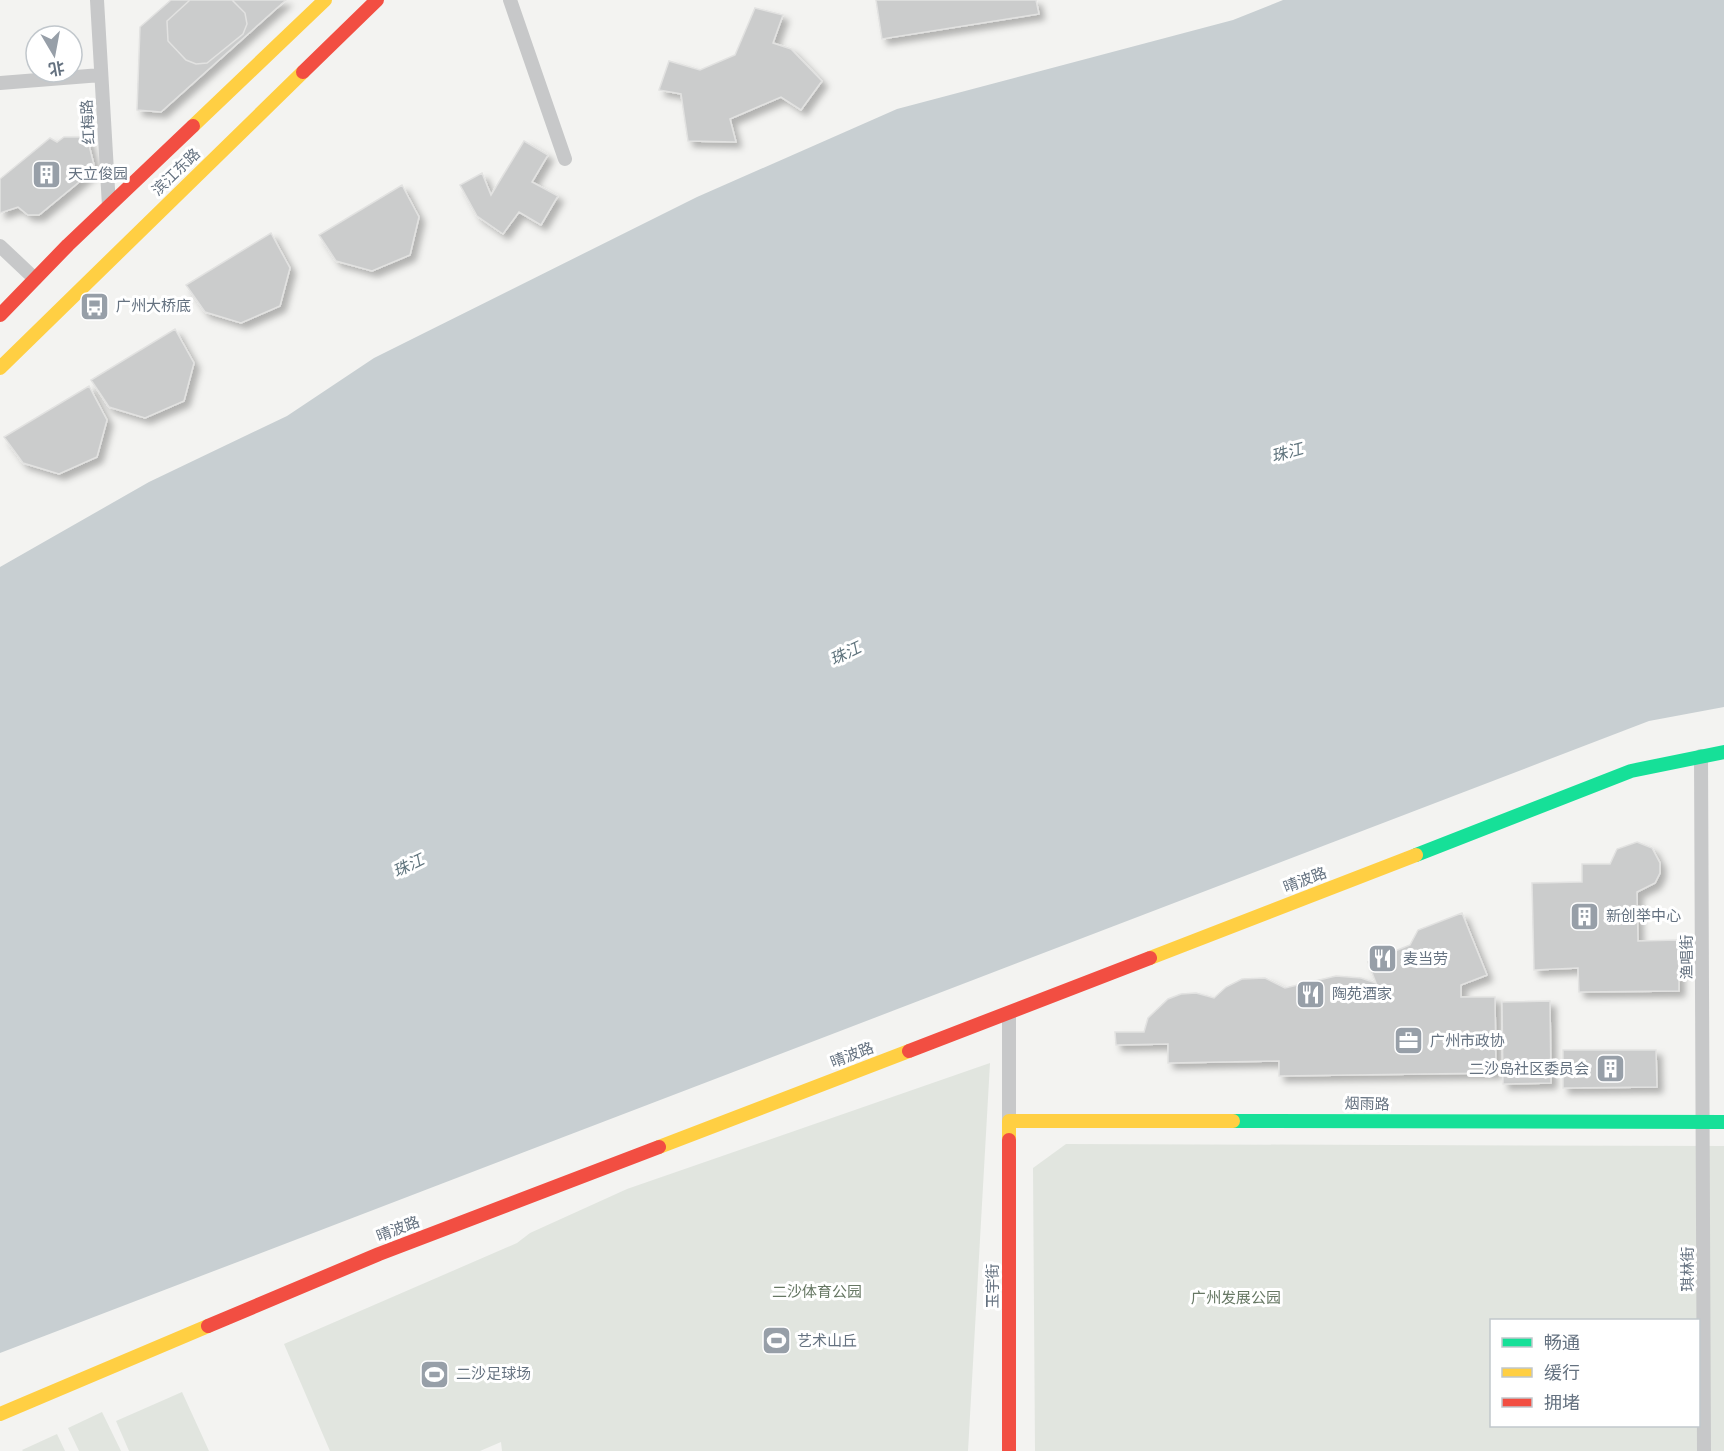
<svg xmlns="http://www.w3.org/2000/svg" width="1724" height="1451" viewBox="0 0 1724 1451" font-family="'DejaVu Sans','Noto Sans SC',sans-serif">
<defs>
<filter id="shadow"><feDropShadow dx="5.5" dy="5.5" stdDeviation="3" flood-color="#0004"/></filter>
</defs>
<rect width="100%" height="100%" fill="#f3f3f1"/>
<path fill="#e1e5df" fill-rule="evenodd" d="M990,1063L968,1451H502L501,1442L480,1451H330L284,1344L517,1243L530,1233L627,1189Z
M1066,1144L1724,1146V1451H1035L1033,1168ZM1492,1320H1698V1426H1492Z
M182,1392L209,1451H129L116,1421Z
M102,1412L121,1451H79L68,1428Z
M57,1434L65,1451H23L22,1450Z"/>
<path fill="#c8cfd2" d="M1283,0H1724V707L1649,721L0,1353V567L149,482L287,416L374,358L697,197L897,109L1233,20Z"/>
<path fill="#cbcccc" stroke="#e2e2e1" stroke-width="1.5" filter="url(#shadow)" d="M171,0H286L161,112L137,110L140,27Z
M190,0H232L245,13L247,24L243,34L207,63L196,64L186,60L168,41L167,21Z
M876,0H1036L1039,14L882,39Z
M755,8L783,15L773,43L791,49L822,81L801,110L781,97L730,119L736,142L688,141L681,94L659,90L669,61L700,70L735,55Z
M64,137H87L95,169L39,215H28L18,207L0,213V179L50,138L57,142Z
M524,141L548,155L532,182L558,196L541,225L519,212L503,234L477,216L460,185L482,173L491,195Z
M402,185L419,217L410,255L372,271L336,261L319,235Z
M271,233L290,268L280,306L241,323L205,312L186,285Z
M175,329L194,363L184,401L145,418L109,407L91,380Z
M89,386L107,420L97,457L59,474L23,463L4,437Z
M1637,842L1652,848L1660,863V873L1655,883L1637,892L1638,941L1679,940V991L1579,992L1578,968L1534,970L1532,883L1582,882V864H1610L1617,849Z
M1462,913L1487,975L1461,985V997H1495L1496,1073L1279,1076V1061L1168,1063V1044L1116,1045L1115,1032H1144L1148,1018L1168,999L1181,994L1196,993L1214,998L1226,987L1242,979L1265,978L1285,988L1336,976L1361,978L1376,983L1368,962L1410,945L1418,930Z
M1550,1001L1551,1083L1503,1084L1502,1002Z
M1563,1050H1656L1657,1087L1563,1088Z"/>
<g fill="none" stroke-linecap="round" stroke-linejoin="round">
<path stroke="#c7c8c9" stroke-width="14" d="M97,0L109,206
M510,0L565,159
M0,83L101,75
M0,246L35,279
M1701,756L1704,1451
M1009,1013V1121"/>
<path stroke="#16e098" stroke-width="14" d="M1416,855L1631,771L1724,752
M1233,1121L1724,1122"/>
<path stroke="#ffcf43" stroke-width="14" d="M193,126L325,0
M0,368L303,72
M1150,958L1416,855
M1009,1140V1121H1233
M659,1147L909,1051
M0,1414L208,1326"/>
<path stroke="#f24e42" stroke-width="14" d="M303,72L377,0
M0,315L68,245L193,126
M909,1051L1150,958
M1009,1140V1451
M208,1326L379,1254L659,1147"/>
</g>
<defs>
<symbol id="building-square" viewBox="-11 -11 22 22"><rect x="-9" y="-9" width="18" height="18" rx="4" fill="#979fa8" stroke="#fff"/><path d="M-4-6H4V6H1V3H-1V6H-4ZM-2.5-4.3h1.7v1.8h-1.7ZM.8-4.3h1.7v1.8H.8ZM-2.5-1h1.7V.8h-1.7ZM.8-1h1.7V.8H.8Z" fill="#fff"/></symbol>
<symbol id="bus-square" viewBox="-11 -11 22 22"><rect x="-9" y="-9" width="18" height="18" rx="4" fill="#979fa8" stroke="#fff"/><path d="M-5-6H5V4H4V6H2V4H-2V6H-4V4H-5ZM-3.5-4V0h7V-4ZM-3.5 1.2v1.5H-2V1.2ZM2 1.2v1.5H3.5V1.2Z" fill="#fff"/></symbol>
<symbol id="restaurant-square" viewBox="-11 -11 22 22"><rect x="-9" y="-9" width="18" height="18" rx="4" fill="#979fa8" stroke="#fff"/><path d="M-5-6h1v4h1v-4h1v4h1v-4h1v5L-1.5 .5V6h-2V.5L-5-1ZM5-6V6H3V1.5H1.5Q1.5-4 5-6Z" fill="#fff"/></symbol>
<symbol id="office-square" viewBox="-11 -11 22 22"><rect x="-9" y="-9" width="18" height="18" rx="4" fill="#979fa8" stroke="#fff"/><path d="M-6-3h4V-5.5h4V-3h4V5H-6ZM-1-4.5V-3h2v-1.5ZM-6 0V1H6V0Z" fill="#fff"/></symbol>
<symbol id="stadium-square" viewBox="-11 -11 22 22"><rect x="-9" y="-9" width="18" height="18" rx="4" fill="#979fa8" stroke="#fff"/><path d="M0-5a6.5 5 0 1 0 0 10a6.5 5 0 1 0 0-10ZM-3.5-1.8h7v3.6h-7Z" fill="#fff"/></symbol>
</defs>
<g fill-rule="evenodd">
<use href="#building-square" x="30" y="158" width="33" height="33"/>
<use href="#bus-square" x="78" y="290" width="33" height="33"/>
<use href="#building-square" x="1568" y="900" width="33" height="33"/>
<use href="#restaurant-square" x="1366" y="942" width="33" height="33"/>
<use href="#restaurant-square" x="1294" y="978" width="33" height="33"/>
<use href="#office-square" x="1392" y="1024" width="33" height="33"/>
<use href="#building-square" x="1594" y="1052" width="33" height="33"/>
<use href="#stadium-square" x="760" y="1324" width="33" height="33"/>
<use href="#stadium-square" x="418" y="1358" width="33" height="33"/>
</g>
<g text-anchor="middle" stroke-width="6" stroke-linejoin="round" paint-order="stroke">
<g font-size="15" fill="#657280" stroke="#fff">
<text transform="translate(88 122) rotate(-93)" y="5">红梅路</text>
<text transform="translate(176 172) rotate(-44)" y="5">滨江东路</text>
<text transform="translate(1305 880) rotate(-21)" y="5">晴波路</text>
<text transform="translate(1687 957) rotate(-90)" y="5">渔唱街</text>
<text transform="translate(852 1055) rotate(-21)" y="5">晴波路</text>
<text transform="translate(1367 1104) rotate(1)" y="5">烟雨路</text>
<text transform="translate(398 1229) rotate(-21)" y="5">晴波路</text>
<text transform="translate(1688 1269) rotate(-90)" y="5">琪林街</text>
<text transform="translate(993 1286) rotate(-90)" y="5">玉宇街</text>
</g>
<g font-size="15" fill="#657280" stroke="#fff" text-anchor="start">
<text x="68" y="179">天立俊园</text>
<text x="116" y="311">广州大桥底</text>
<text x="1606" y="921">新创举中心</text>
<text x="1403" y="964">麦当劳</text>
<text x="1332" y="999">陶苑酒家</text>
<text x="1430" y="1046">广州市政协</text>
<text x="1589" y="1074" text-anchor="end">二沙岛社区委员会</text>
<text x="797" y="1346">艺术山丘</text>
<text x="456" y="1379">二沙足球场</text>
</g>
<g font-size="15" fill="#667763" stroke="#fff">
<text x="817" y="1297">二沙体育公园</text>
<text x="1236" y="1303">广州发展公园</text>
</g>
<g font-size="16" font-style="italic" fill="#60747d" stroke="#fff">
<text transform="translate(1287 452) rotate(-15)" y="6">珠江</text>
<text transform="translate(845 653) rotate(-26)" y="6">珠江</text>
<text transform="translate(408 865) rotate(-26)" y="6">珠江</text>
</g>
</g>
<rect x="1490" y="1319" width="210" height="108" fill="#ffffff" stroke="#c1c7cc" stroke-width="1.5"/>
<rect x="1502" y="1338" width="30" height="9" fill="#16e098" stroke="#c1c7cc" stroke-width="1.5"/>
<text x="1544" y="1349" font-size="18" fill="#657280">畅通</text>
<rect x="1502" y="1368" width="30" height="9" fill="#ffcf43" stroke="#c1c7cc" stroke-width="1.5"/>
<text x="1544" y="1379" font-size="18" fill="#657280">缓行</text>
<rect x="1502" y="1398" width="30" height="9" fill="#f24e42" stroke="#c1c7cc" stroke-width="1.5"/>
<text x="1544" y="1409" font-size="18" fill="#657280">拥堵</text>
<g transform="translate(54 54) rotate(170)"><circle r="28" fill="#ffffff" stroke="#c1c7cc" stroke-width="1.5"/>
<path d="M0-4.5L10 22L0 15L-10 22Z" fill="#979fa8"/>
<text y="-9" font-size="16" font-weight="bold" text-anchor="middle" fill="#657280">北</text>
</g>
</svg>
